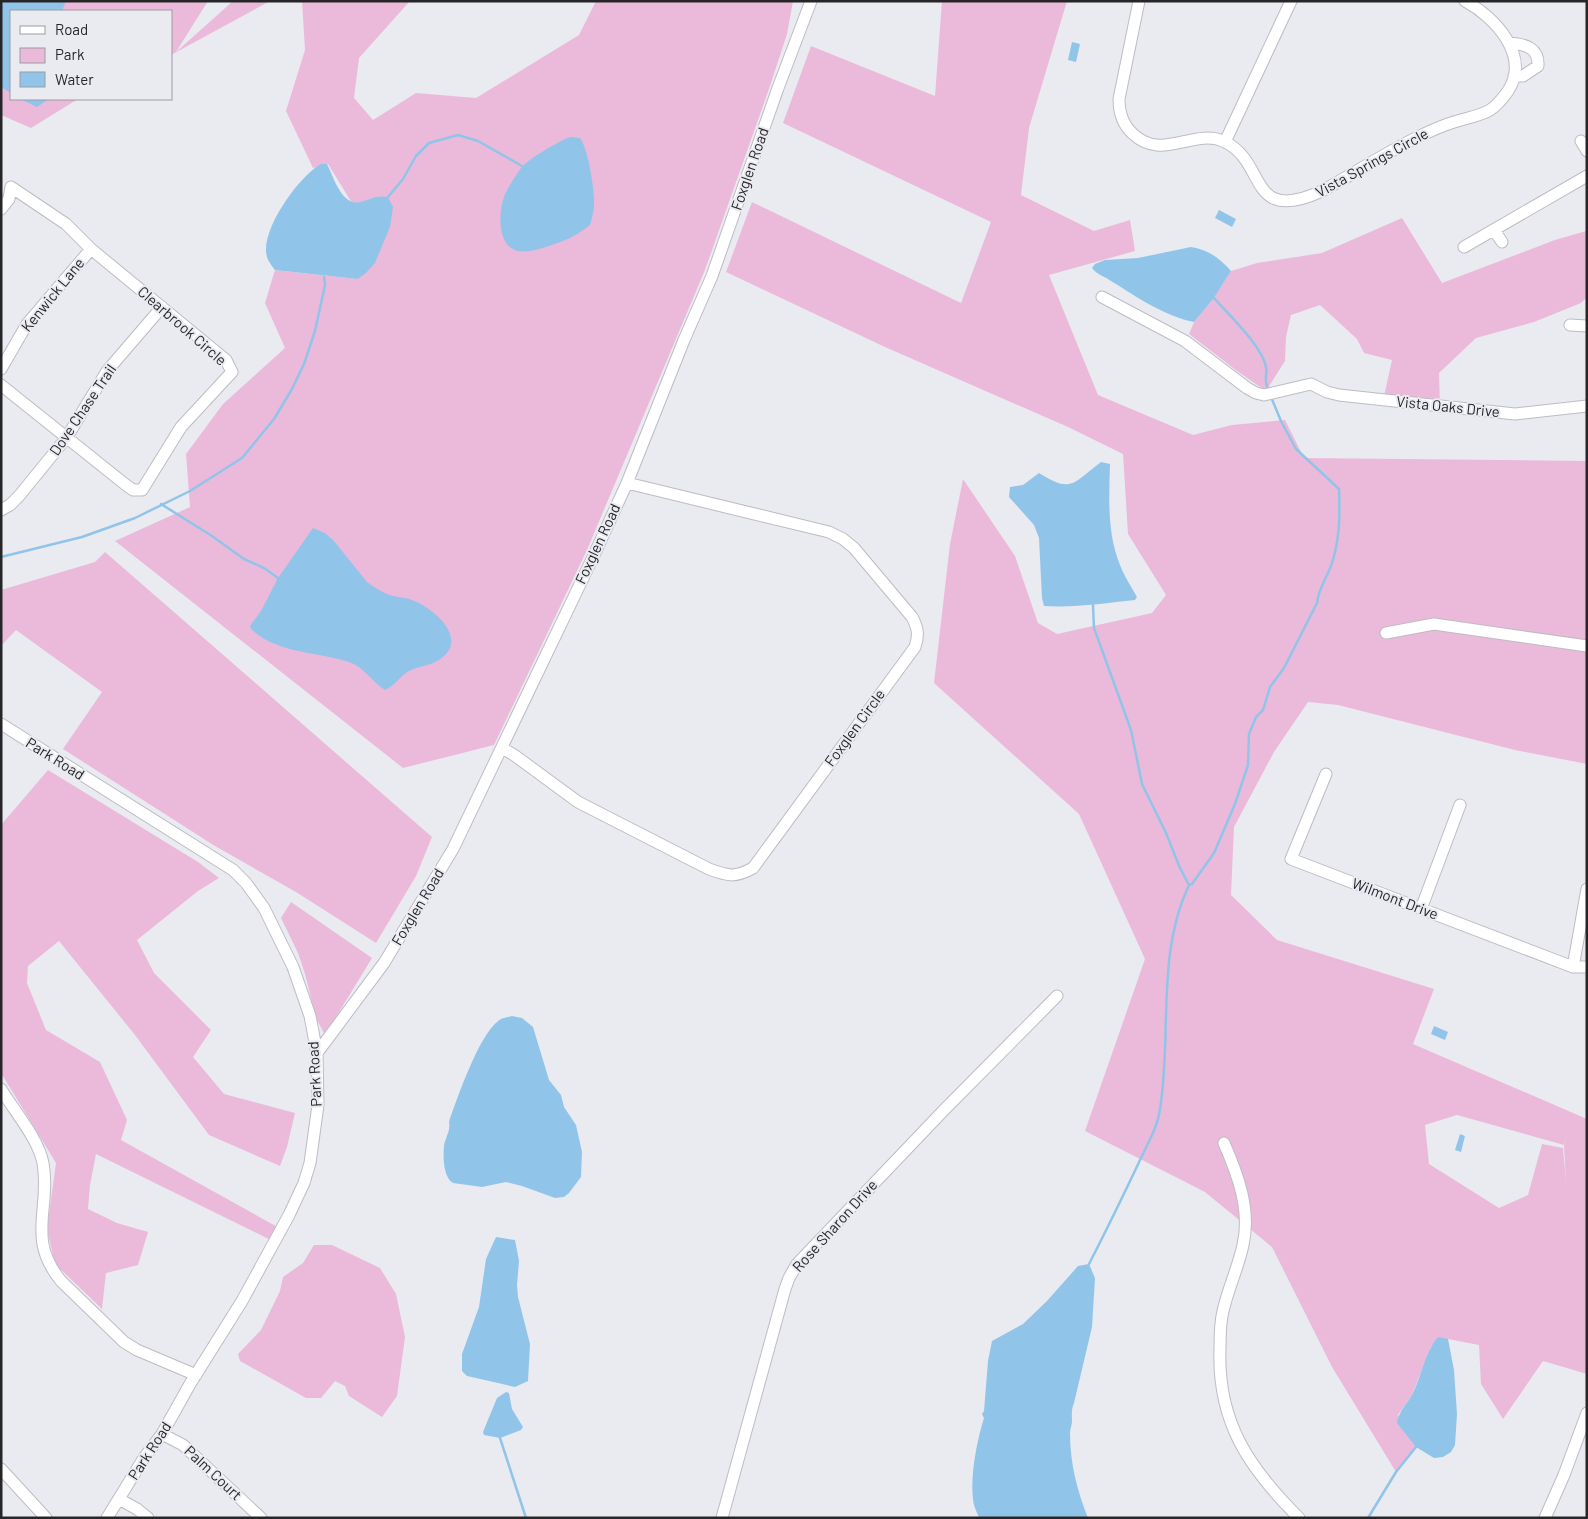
<svg xmlns="http://www.w3.org/2000/svg" width="1588" height="1519" viewBox="0 0 1588 1519" font-family="Barlow,sans-serif">
<rect width="100%" height="100%" fill="#eaeaf1"/>
<path fill="#ebbadb" fill-rule="evenodd" d="M1,1H208L176,52L233,1H270L171,55V11H11V99H78L31,128L1,115Z
M302,1H410L359,58L354,98L373,120L416,93L476,98L579,35L596,1H793L787,34L770,86L705,270L587,550L494,745L403,768L115,541L190,507L186,454L223,404L285,348L265,303L275,270L357,279L359,203H352L328,164L313,168L286,111L305,50Z
M942,1H1067L1029,128L1021,195L1094,231L1130,220L1135,251L1049,275L1098,395L1193,435L1232,425L1285,420L1304,458L1587,461V764L1515,750L1338,705L1308,702L1274,752L1234,827L1231,895L1277,940L1434,989L1413,1044L1587,1119V1374L1543,1361L1503,1419L1481,1384L1479,1345L1448,1339L1431,1347L1412,1395L1398,1415L1416,1447L1396,1472L1332,1367L1272,1247L1205,1192L1085,1131L1145,959L1079,814L934,683L950,544L963,479L1015,556L1038,623L1057,634L1152,613L1166,595L1128,534L1123,454L1068,427L885,347L726,272L752,202L961,303L991,222L783,123L811,46L935,96ZM1457,1115L1564,1145L1567,1135L1564,1146L1566,1182L1563,1148L1542,1144L1528,1195L1499,1208L1429,1164L1425,1125Z
M1402,218L1442,283L1555,240L1586,231L1587,297L1581,303L1534,322L1476,338L1439,373L1440,407L1383,401L1392,360L1364,353L1357,339L1320,305L1291,315L1286,337L1285,361L1266,391L1237,371L1189,334L1194,322L1214,298L1231,271L1257,263L1322,253Z
M105,552L432,837L416,876L376,943L296,892L215,846L63,749L102,692L16,630L1,646V590L95,562Z
M48,770L198,862L219,878L198,891L137,940L154,973L211,1030L193,1057L224,1094L295,1113L287,1147L280,1166L209,1135L135,1035L59,941L28,966L27,983L46,1030L100,1062L127,1120L121,1140L281,1229L275,1242L96,1154L90,1185L88,1209L117,1223L148,1232L138,1265L106,1273L102,1309L55,1264L47,1229L56,1163L1,1073V825Z
M291,902L372,958L325,1035L316,1018L305,974L298,953L281,918Z
M314,1245H332L380,1268L396,1294L405,1337L397,1396L382,1417L349,1396L345,1386L335,1381L321,1398H306L240,1361L238,1354L261,1330L280,1291L283,1277L303,1263Z"/>
<path fill="#90c5e9" d="M1,1H66L62,11H11V93L1,87Z
M1072,42L1080,44L1076,62L1068,60Z
M20,99H19H49L37,107Z
M570,137L580,138C588,148 595,191 594,205C594,211 592,218 590,225C578,235 565,241 549,246C539,249 526,254 515,250C496,243 499,209 505,194C509,186 516,175 521,168C528,159 559,141 570,137Z
M321,164H327C334,178 342,207 361,202C371,199 377,195 388,197L393,207L390,227L375,263L365,274L357,279L275,270C272,266 268,261 267,257C259,231 300,175 321,164Z
M1219,210L1236,219L1232,227L1215,218Z
M1191,247C1207,249 1221,259 1231,271L1214,298L1194,322C1164,316 1137,297 1111,281C1104,276 1097,275 1092,268L1095,264L1105,260L1138,258Z
M1101,462L1110,464C1109,498 1107,533 1120,565C1124,576 1131,586 1137,597L1135,600C1105,603 1075,608 1044,606L1042,598L1039,538L1034,525L1009,497L1010,487L1023,485L1039,473C1072,494 1073,483 1101,462Z
M313,528L325,533L334,541L367,582C373,586 380,591 387,594C393,597 402,597 409,599C430,605 467,635 444,656C434,666 421,665 409,671C400,676 395,686 385,690C372,682 364,667 349,662C316,651 278,654 251,629L250,626L261,611L278,578Z
M512,1016L522,1018L533,1027L549,1080L561,1095L564,1107L576,1125L582,1152L581,1177L569,1193L564,1197L555,1198L522,1186L506,1182L482,1187L453,1183C443,1177 443,1156 444,1146C445,1138 451,1130 449,1122C457,1099 480,1031 501,1019C504,1018 509,1017 512,1016Z
M1434,1026L1448,1032L1445,1040L1431,1034Z
M1460,1134L1465,1136L1461,1152L1455,1150Z
M496,1237L515,1240L519,1261L517,1285L518,1297L530,1344L528,1381L515,1387L467,1376L462,1371V1354L479,1307L486,1259Z
M1089,1264L1095,1278L1092,1327L1074,1403C1071,1410 1072,1414 1072,1421C1072,1425 1070,1429 1070,1433C1070,1463 1077,1490 1088,1518H979C977,1512 973,1505 973,1499C970,1476 977,1440 984,1418L982,1414L984,1411L988,1361L992,1341L1023,1324L1047,1301L1078,1266Z
M1438,1337L1448,1339L1454,1370L1457,1414L1455,1445L1451,1452L1443,1457L1434,1458L1416,1447L1397,1423C1399,1411 1406,1405 1412,1395C1422,1376 1424,1354 1438,1337Z
M506,1392L509,1393L512,1409L523,1427L521,1430L500,1438L484,1435L483,1432L497,1398Z"/>
<g fill="none" stroke-linecap="round" stroke-linejoin="round">
<path stroke="#90c5e9" stroke-width="2.5" d="M388,197L403,179L416,156L429,143L458,135L478,141L522,166
M1214,298C1228,314 1262,346 1266,367C1268,375 1263,378 1268,389
M161,504L212,536L244,559L264,568L278,578
M1,557L82,537L135,518L190,491L242,458L274,419L292,389L304,364L315,331L325,285L324,277
M1093,605L1094,628L1131,730L1142,784L1166,833L1180,868L1189,885
M1089,1264C1107,1229 1124,1194 1141,1158C1148,1143 1158,1126 1160,1109C1172,1035 1156,954 1189,885L1192,884L1214,853L1235,804L1248,765L1249,734L1256,717L1263,710L1270,687L1284,668L1317,603C1318,589 1328,576 1332,563C1340,538 1340,514 1339,489L1296,449L1281,421L1271,397
M500,1438L526,1518
M1368,1518L1396,1472L1416,1447"/>
<defs>
<path id="minor" d="M1139,1L1119,99C1119,112 1123,125 1133,134C1163,162 1194,127 1225,142C1268,163 1247,225 1322,191C1353,174 1384,154 1416,138C1428,132 1441,126 1454,122C1466,118 1480,116 1490,110C1498,105 1503,98 1508,91C1531,56 1495,17 1465,1
M1509,43C1526,44 1539,48 1538,66L1523,76H1514
M1581,141L1587,151
M1225,142L1291,1
M1,209L9,199L11,187L66,224L91,249L226,360L232,372L181,427L142,490H133L126,485L1,385
M1494,230L1502,242
M1464,247L1587,176
M1102,297L1185,341L1247,388L1256,393L1264,395L1311,384L1327,392L1339,395L1515,414L1587,406
M1570,325L1587,326
M1,369L27,324L91,249
M1,510L10,505L19,496L67,437L107,371L162,307
M1386,633L1434,624L1587,646
M1,724L233,870L246,883L264,908L293,967L310,1016L317,1053L318,1105L310,1163L304,1183L289,1215L242,1301L190,1384L162,1434L144,1458L107,1518
M502,748L514,755L578,802L709,869C728,876 735,878 753,868L915,647C919,635 918,628 912,617L854,548L843,539L829,532L627,483
M1326,774L1291,859L1573,967H1587
M1421,909L1460,805
M1573,967L1587,889
M317,1053L384,963L453,849L595,553L627,483L684,340L712,276L778,88L811,1
M1,1089C14,1111 38,1138 43,1163C51,1210 26,1238 61,1281L124,1342L137,1350L196,1375
M1224,1143C1238,1175 1251,1210 1243,1245C1238,1268 1228,1289 1223,1311C1220,1323 1220,1336 1220,1348C1217,1422 1249,1468 1299,1518
M162,1434L183,1445L261,1518
M1,1469L46,1518
M119,1499L137,1509L148,1518
M722,1518L785,1289L789,1278L797,1264L944,1110L1057,996
M1545,1518L1564,1475L1587,1413"/>
</defs>
<use href="#minor" stroke="#bdbcc3" stroke-width="13"/>
<use href="#minor" stroke="#fff" stroke-width="11"/>
</g>
<g text-anchor="middle" stroke-width="4" stroke-linejoin="round" paint-order="stroke">
<g font-size="15" fill="#262629" stroke="#eaeaf1">
<text transform="translate(1372 163) rotate(-29)" y="5">Vista Springs Circle</text>
<text transform="translate(750 169) rotate(-71)" y="5">Foxglen Road</text>
<text transform="translate(53 295) rotate(-51)" y="5">Kenwick Lane</text>
<text transform="translate(182 326) rotate(41)" y="5">Clearbrook Circle</text>
<text transform="translate(1448 407) rotate(6)" y="5">Vista Oaks Drive</text>
<text transform="translate(83 410) rotate(-56)" y="5">Dove Chase Trail</text>
<text transform="translate(598 544) rotate(-65)" y="5">Foxglen Road</text>
<text transform="translate(855 728) rotate(-54)" y="5">Foxglen Circle</text>
<text transform="translate(55 759) rotate(32)" y="5">Park Road</text>
<text transform="translate(1395 899) rotate(21)" y="5">Wilmont Drive</text>
<text transform="translate(418 907) rotate(-59)" y="5">Foxglen Road</text>
<text transform="translate(315 1074) rotate(-93)" y="5">Park Road</text>
<text transform="translate(835 1226) rotate(-48)" y="5">Rose Sharon Drive</text>
<text transform="translate(150 1451) rotate(-57)" y="5">Park Road</text>
<text transform="translate(213 1473) rotate(43)" y="5">Palm Court</text>
</g>
</g>
<rect width="1588" height="1519" fill="none" stroke="#262629" stroke-width="5"/>
<rect x="10" y="10" width="162" height="90" fill="#eaeaf1" stroke="#9c9ca1"/>
<rect x="20" y="26" width="25" height="8" fill="#ffffff" stroke="#9c9ca1"/>
<text x="55" y="35" font-size="15" fill="#262629">Road</text>
<rect x="20" y="48" width="25" height="15" fill="#ebbadb" stroke="#9c9ca1"/>
<text x="55" y="60" font-size="15" fill="#262629">Park</text>
<rect x="20" y="72" width="25" height="15" fill="#90c5e9" stroke="#9c9ca1"/>
<text x="55" y="85" font-size="15" fill="#262629">Water</text>
</svg>
